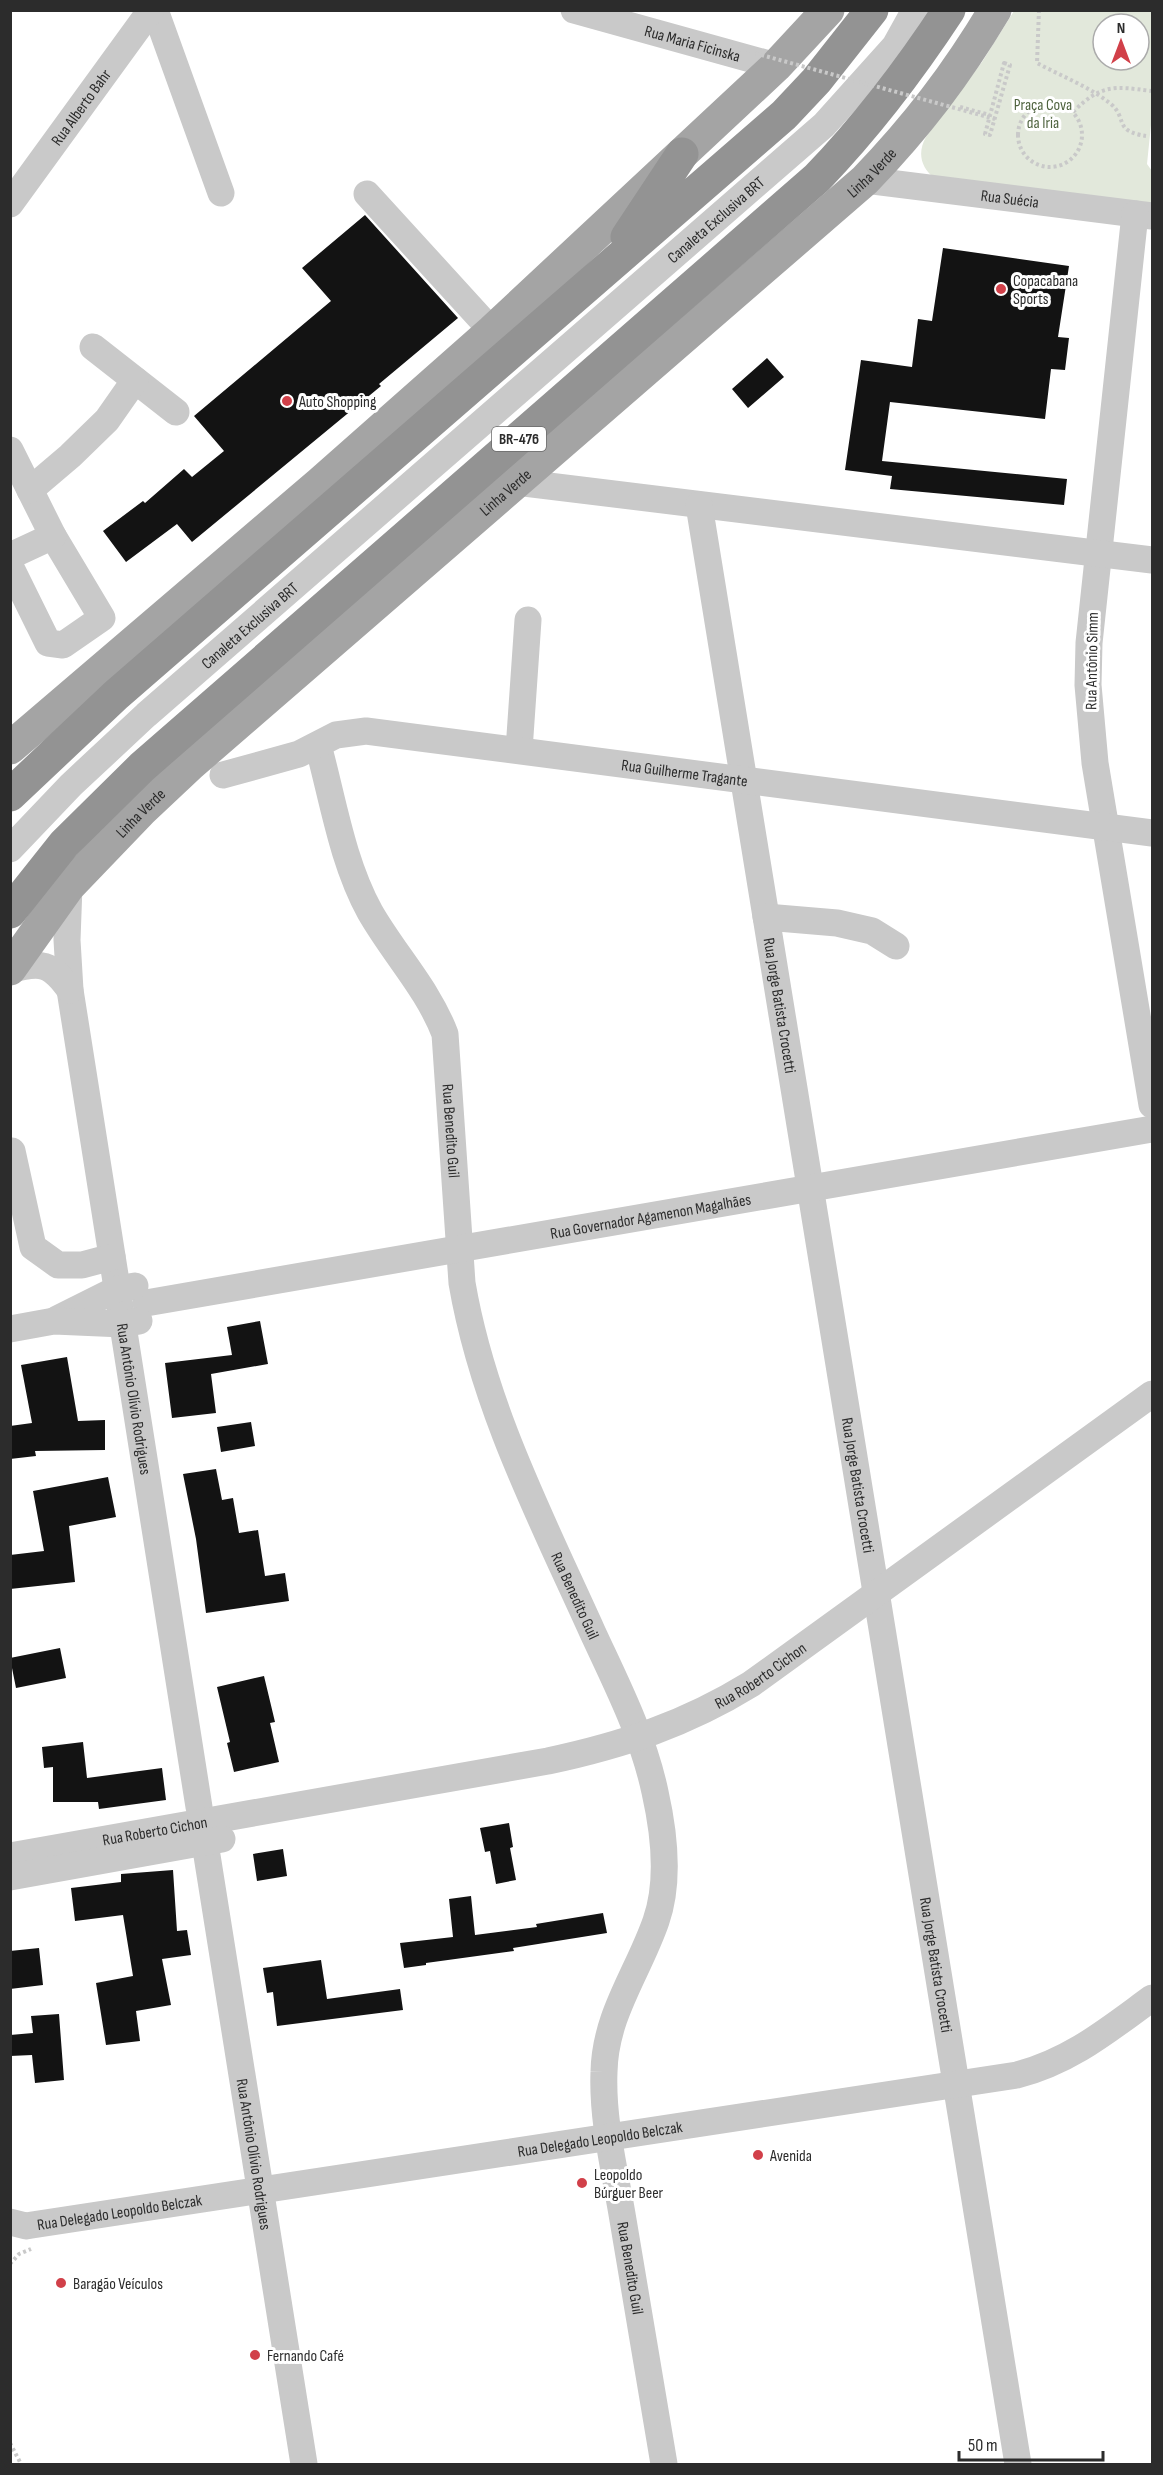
<svg xmlns="http://www.w3.org/2000/svg" width="1163" height="2475" viewBox="0 0 1163 2475" font-family="'Sofia Sans Condensed',sans-serif">
<rect width="100%" height="100%" fill="#fff"/>
<path fill="#e2e8db" fill-rule="evenodd" d="M1014,11H1152V115L1147,164L1152,171V203L934,178C921,167 917,153 926,137L982,62ZM1103,24H1139V60H1103Z"/>
<path fill="#131313" d="M365,215L458,318L379,384L381,386L192,542L177,524L126,562L103,531L143,501L145,503L184,469L192,477L224,451L194,416L331,301L302,268Z
M943,248L1069,266L1058,337L1069,338L1065,370L1051,369L1045,419L890,402L882,461L1067,479L1064,505L890,489L892,476L845,470L861,360L912,367L918,319L932,321Z
M767,358L784,377L748,408L732,389Z
M260,1321L268,1364L211,1374L216,1413L172,1418L165,1363L232,1355L227,1327Z
M67,1357L78,1421L105,1420V1450L35,1451L36,1456L10,1459V1426L32,1423L21,1365Z
M251,1422L255,1446L221,1452L217,1427Z
M216,1469L222,1500L233,1498L239,1533L258,1530L265,1576L285,1573L289,1601L206,1613L196,1539L183,1474Z
M108,1477L116,1517L69,1526L75,1582L10,1589V1555L44,1551L33,1491Z
M60,1648L66,1678L16,1688L10,1658Z
M264,1676L275,1722L270,1723L279,1762L234,1772L227,1743L230,1742L217,1687Z
M83,1742L87,1778L162,1768L166,1800L99,1809L98,1802H53V1767L44,1768L42,1747Z
M509,1823L513,1847L510,1848L516,1880L496,1884L490,1851L485,1852L480,1828Z
M283,1849L287,1876L257,1881L253,1854Z
M173,1870L177,1931L187,1930L191,1955L162,1959L171,2005L136,2011L140,2041L106,2045L96,1983L133,1976L123,1915L75,1921L71,1888L121,1882V1874Z
M471,1896L475,1935L537,1927L536,1924L603,1913L607,1933L513,1948L514,1951L426,1963V1965L404,1968L400,1943L453,1937L449,1899Z
M39,1948L43,1985L10,1989V1951Z
M321,1960L327,1999L400,1989L403,2010L277,2026L273,1992L267,1993L263,1968Z
M59,2014L64,2080L35,2083L32,2055L10,2056V2035L33,2033L31,2016Z"/>
<g fill="none" stroke-linecap="round" stroke-linejoin="round">
<path stroke="#c9c9c9" stroke-width="4" stroke-dasharray="3 3" stroke-linecap="butt" d="M1039,10L1037,63C1061,76 1090,87 1111,104C1128,119 1113,131 1146,136
M1004,63L1010,65L990,135L985,134Z
M1018 135a32 32 0 1 1 64 0a32 32 0 1 1-64 0Z
M960,107L990,115
M1073,112C1101,84 1114,86 1151,91
M10,2264L19,2254L31,2249
M10,2443L21,2464"/>
<g stroke="#c9c9c9" stroke-width="27">
<path d="M155,10L221,193"/>
<path id="s1" d="M574,10L776,66"/>
<path id="s2" d="M865,180L1152,216"/>
<path d="M367,194L492,331"/>
<path id="s3" d="M10,204L151,10"/>
<path d="M1135,214L1089,643L1088,685L1095,763L1152,1105"/>
<path d="M93,347L176,412"/>
<path d="M10,450L53,536L102,618L63,645L48,643L10,566"/>
<path d="M516,482L1152,560"/>
<path d="M30,490L70,456L107,420L135,380"/>
<path id="s4" d="M699,505L1018,2464"/>
<path d="M10,556L53,536"/>
<path id="s5" d="M318,745C333,800 342,861 370,912C394,954 428,989 445,1034L462,1283C483,1406 541,1518 592,1631C616,1683 643,1735 655,1792C664,1832 670,1881 656,1921C638,1973 605,2015 604,2072C602,2121 615,2171 623,2220C637,2301 650,2383 664,2464"/>
<path d="M519,750L528,620"/>
<path id="s6" d="M223,775L299,754L336,735L366,731L1152,833"/>
<path id="s7" d="M10,849L71,785L146,715L824,125L895,46L915,10"/>
<path id="s8" d="M69,886L67,940L70,990L199,1807"/>
<path d="M766,917L837,923L872,931L896,946"/>
<path d="M10,970C41,961 51,963 70,990"/>
<path d="M12,1151L33,1247L58,1265H82L112,1257"/>
<path id="s9" d="M146,1303L1152,1129"/>
<path d="M57,1319L117,1289L135,1286"/>
<path d="M10,1329L54,1321L123,1324L139,1321"/>
<path id="s10" d="M205,1843L304,2464"/>
<path id="s11" d="M10,1856L548,1761C623,1745 686,1724 751,1684L1152,1394"/>
<path d="M10,1877L222,1839"/>
<path id="s12" d="M10,2222L26,2226L32,2225L1017,2075C1071,2061 1108,2030 1152,1998"/>
</g>
<g stroke="#a4a4a4" stroke-width="33">
<path d="M10,748L320,483L492,331L776,66L828,10"/>
<path id="s13" d="M10,969L69,886L141,811L191,764L865,180C917,126 956,75 995,10"/>
</g>
<path stroke="#939393" stroke-width="33" d="M627,237L682,154
M10,795L116,695L784,115L816,81L872,10
M10,912L64,844L142,767L817,178C867,126 909,71 949,10"/>
<path stroke="#c9c9c9" stroke-width="4" stroke-dasharray="3 3" stroke-linecap="butt" d="M721,61L725,45L995,119"/>
</g>
<g fill="#d14049" stroke="#fff" stroke-width="2">
<circle cx="1001" cy="289" r="6"/>
<circle cx="287" cy="401" r="6"/>
<circle cx="758" cy="2155" r="6"/>
<circle cx="582" cy="2183" r="6"/>
<circle cx="61" cy="2283" r="6"/>
<circle cx="255" cy="2355" r="6"/>
</g>
<g text-anchor="middle" stroke-width="6" stroke-linejoin="round" paint-order="stroke">
<rect fill="#fff" stroke="#6b6b6b" stroke-width="1.5" x="492" y="427" width="54" height="24" rx="4.5"/>
<g font-size="15" font-weight="bold" fill="#2c2c2c">
<text x="519" y="444">BR-476</text>
</g>
<g font-size="16" fill="#2c2c2c" stroke="#fff">
<text dy="6" stroke="none"><textPath href="#s1" startOffset="123">Rua Maria Ficinska</textPath></text>
<text dy="6" stroke="none"><textPath href="#s3" startOffset="120">Rua Alberto Bahr</textPath></text>
<text dy="6" stroke="none"><textPath href="#s13" startOffset="1176">Linha Verde</textPath></text>
<text dy="6" stroke="none"><textPath href="#s2" startOffset="146">Rua Suécia</textPath></text>
<text dy="6" stroke="none"><textPath href="#s7" startOffset="946">Canaleta Exclusiva BRT</textPath></text>
<text dy="6" stroke="none"><textPath href="#s13" startOffset="690">Linha Verde</textPath></text>
<text dy="6" stroke="none"><textPath href="#s7" startOffset="328">Canaleta Exclusiva BRT</textPath></text>
<text transform="translate(1091 661) rotate(-89)" y="6">Rua Antônio Simm</text>
<text dy="6" stroke="none"><textPath href="#s6" startOffset="472">Rua Guilherme Tragante</textPath></text>
<text dy="6" stroke="none"><textPath href="#s13" startOffset="204">Linha Verde</textPath></text>
<text dy="6" stroke="none"><textPath href="#s4" startOffset="507">Rua Jorge Batista Crocetti</textPath></text>
<text dy="6" stroke="none"><textPath href="#s5" startOffset="416">Rua Benedito Guil</textPath></text>
<text dy="6" stroke="none"><textPath href="#s9" startOffset="512">Rua Governador Agamenon Magalhães</textPath></text>
<text dy="6" stroke="none"><textPath href="#s8" startOffset="518">Rua Antônio Olívio Rodrigues</textPath></text>
<text dy="6" stroke="none"><textPath href="#s4" startOffset="993">Rua Jorge Batista Crocetti</textPath></text>
<text dy="6" stroke="none"><textPath href="#s5" startOffset="902">Rua Benedito Guil</textPath></text>
<text dy="6" stroke="none"><textPath href="#s11" startOffset="777">Rua Roberto Cichon</textPath></text>
<text dy="6" stroke="none"><textPath href="#s11" startOffset="147">Rua Roberto Cichon</textPath></text>
<text dy="6" stroke="none"><textPath href="#s4" startOffset="1479">Rua Jorge Batista Crocetti</textPath></text>
<text dy="6" stroke="none"><textPath href="#s12" startOffset="597">Rua Delegado Leopoldo Belczak</textPath></text>
<text dy="6" stroke="none"><textPath href="#s10" startOffset="315">Rua Antônio Olívio Rodrigues</textPath></text>
<text dy="6" stroke="none"><textPath href="#s12" startOffset="111">Rua Delegado Leopoldo Belczak</textPath></text>
<text dy="6" stroke="none"><textPath href="#s5" startOffset="1604">Rua Benedito Guil</textPath></text>
</g>
<g font-size="16" fill="#4f633f" stroke="#fff">
<text x="1043" y="110">Praça Cova<tspan x="1043" dy="18">da Iria</tspan></text>
</g>
<g font-size="16" fill="#2c2c2c" stroke="#fff" text-anchor="start">
<text x="1013" y="286">Copacabana<tspan x="1013" dy="18">Sports</tspan></text>
<text x="299" y="407">Auto Shopping</text>
<text x="770" y="2161">Avenida</text>
<text x="594" y="2180">Leopoldo<tspan x="594" dy="18">Búrguer Beer</tspan></text>
<text x="73" y="2289">Baragão Veículos</text>
<text x="267" y="2361">Fernando Café</text>
</g>
</g>
<rect width="1163" height="2475" fill="none" stroke="#2c2c2c" stroke-width="24"/>
<g transform="translate(1121 42)"><circle r="28" fill="#ffffff" stroke="#ababab" stroke-width="1.5"/>
<path d="M0-4.5L10 22L0 15L-10 22Z" fill="#d14049"/>
<text y="-9" font-size="16" font-weight="bold" text-anchor="middle" fill="#2c2c2c">N</text>
</g>
<path d="M959 2451v9h144v-9" fill="none" stroke="#2c2c2c" stroke-width="3"/>
<text x="968" y="2451" font-size="18" fill="#2c2c2c" stroke="#ffffff" stroke-width="4.5" paint-order="stroke">50 m</text>
</svg>
